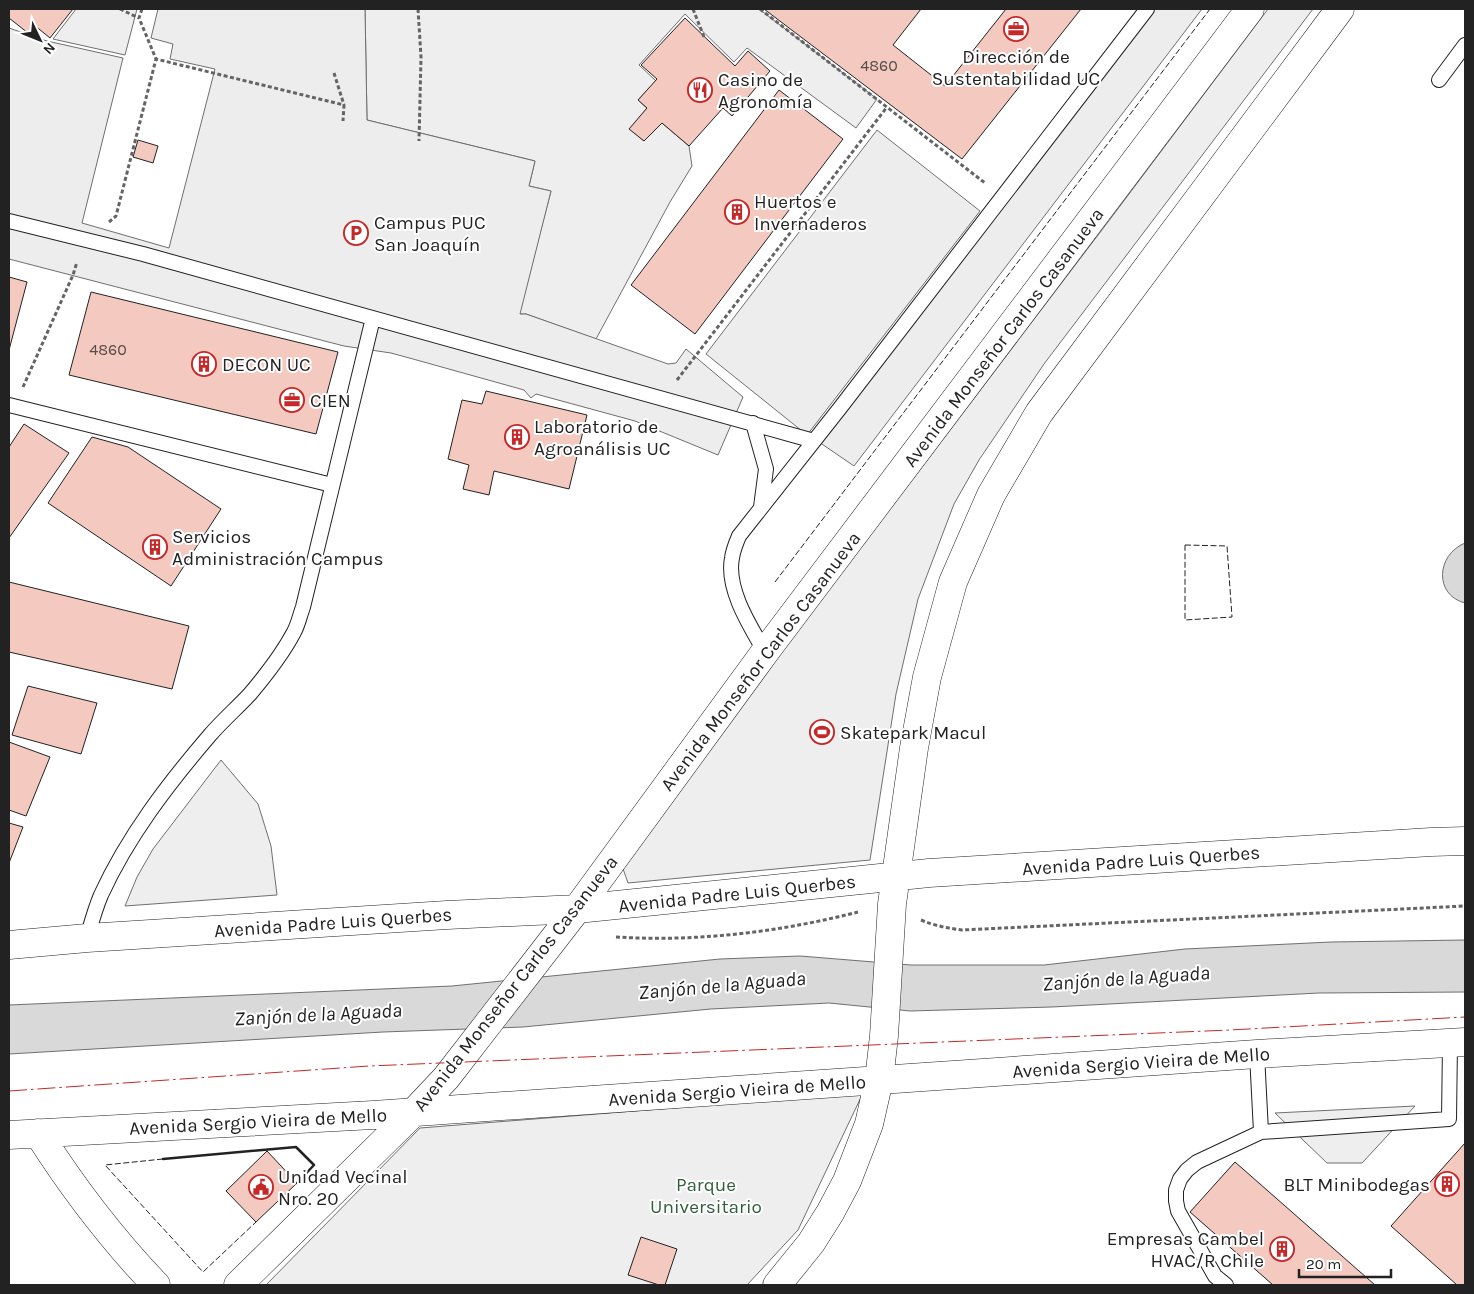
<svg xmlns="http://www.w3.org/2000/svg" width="1474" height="1294" viewBox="0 0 1474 1294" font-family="Karla,sans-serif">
<rect width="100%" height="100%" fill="#fff"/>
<path fill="#eee" stroke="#6f6f6f" d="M76,9H137L125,55L53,39Z
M365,9H759L877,99L856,128L747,48L734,62L685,14L639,65L656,81L638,100L647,108L630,129L644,141L662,123L689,146L692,166L670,202L596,339L526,314H519L551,191L529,186L535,161L367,120Z
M1268,9H1313L1044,364L979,460L954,504L918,599L896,694L870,860L628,883L621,863L1114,214Z
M221,760L258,804L271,846L277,895L125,906L137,877L153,849Z
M863,1093L798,1230L747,1285H266L420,1128Z
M1415,1106L1362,1163H1327L1275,1113Z"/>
<path fill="#ededed" stroke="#6f6f6f" d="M158,9H365L367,120L535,161L529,186L551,191L520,314H526L668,364L676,363L686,349L743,397L718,455L635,421L536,394L531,398L524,390L413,359L391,353L344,346L9,259V28L47,41L123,58L82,223L169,248L215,69L170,59L173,44L151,38Z
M1140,9H1202L854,466L819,442Z
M877,130L980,211L807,435L706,354Z"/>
<path fill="#d9d9d9" stroke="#6f6f6f" d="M1465,543V603C1434,595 1436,555 1465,543Z
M1465,940V992L1319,993L1052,1007L910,1011L829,1003L711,1009L523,1027L383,1032L9,1054V1005L452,986L720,959L800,956L911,965H1044L1185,949L1331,942Z"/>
<path fill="#f3c9c0" stroke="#222" d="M9,9H73L50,38L34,25L28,33L9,18Z
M764,9H921L893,45L945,86L1006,9H1081L962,159Z
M685,18L735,66L748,51L770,71L732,116L723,108L689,146L662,123L644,141L629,129L647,108L638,100L657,79L641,65Z
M779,90L843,139L695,334L631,285Z
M138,140L158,146L153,163L133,157Z
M9,277L27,282L9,350Z
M91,292L338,352L316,434L69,375Z
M486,391L587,415L569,489L494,471L489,495L463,489L469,465L448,459L462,400L482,404Z
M24,424L69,453L9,538V447Z
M92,437L128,447L221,509L171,586L48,503Z
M9,582L189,626L172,689L9,652Z
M28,686L97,703L81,754L12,735Z
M9,742L50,757L26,816L9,810Z
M9,823L23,827L9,863Z
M1465,1143V1285H1457L1391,1226Z
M267,1151L297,1183L256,1222L226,1191Z
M1235,1162L1375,1285H1273L1190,1212Z
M641,1237L677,1249L665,1285H659L628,1275Z"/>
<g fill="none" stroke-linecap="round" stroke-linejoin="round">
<defs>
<path id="lane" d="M1439,80L1465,45
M9,221L143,254L814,441
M9,405L332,485
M753,423L766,469L761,507
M765,652C750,626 726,589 732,558C733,551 736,543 739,536L840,408L1147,9
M87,938C91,924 95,909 101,895C128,836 168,784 210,735C222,721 237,708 250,694C266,675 282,655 294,632C298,625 300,615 303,607L373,318
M1257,1054L1261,1132
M1226,1285L1215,1276L1178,1211L1176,1201V1190L1180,1179L1187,1170L1197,1162L1261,1132L1449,1119L1450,1043"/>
<path id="secondary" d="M9,945L87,938L447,915L577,909L929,873L1431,842L1465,841
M38,1133C73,1188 112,1239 156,1285
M9,1135L373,1115L1257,1054L1465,1042
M238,1285L414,1112L446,1078L577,909L765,652L1250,9
M777,1285L811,1243L830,1213L847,1181L869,1124L879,1080L884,1036L892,904L914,748L927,677L953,582L991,495L1039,413L1340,9"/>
</defs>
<use href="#lane" stroke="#222" stroke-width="16"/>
<use href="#secondary" stroke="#222" stroke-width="29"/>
<path stroke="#646464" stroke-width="3" stroke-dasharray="4 2.5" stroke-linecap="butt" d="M120,9L139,18
M142,9L139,18L156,59L344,105L343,121
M418,9L421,57L419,141
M693,9L704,37
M760,9L985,183
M334,73L344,105
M109,222L116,216L156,59
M677,380L887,107
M23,387L73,275L77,262
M921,920C935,926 948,928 962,930L1465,906
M616,937C697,942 780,932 858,912"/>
<use href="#lane" stroke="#fff" stroke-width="14"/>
<use href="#secondary" stroke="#fff" stroke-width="28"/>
<path stroke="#222" stroke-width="1" stroke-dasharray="6 2.5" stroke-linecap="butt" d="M1185,545L1227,546L1232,617L1185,620Z
M775,582L1210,9
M163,1159L105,1165L203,1272L256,1222"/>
<path stroke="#222" stroke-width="2.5" d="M163,1159L296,1147L314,1165L297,1183"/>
<path stroke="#c62828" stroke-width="1" stroke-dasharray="18 4 2.5 4" stroke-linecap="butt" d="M9,1091L369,1066L1230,1030L1465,1017"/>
</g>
<defs>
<symbol id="office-ring" viewBox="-11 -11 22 22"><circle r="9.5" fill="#fff" stroke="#c62828" stroke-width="1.5"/><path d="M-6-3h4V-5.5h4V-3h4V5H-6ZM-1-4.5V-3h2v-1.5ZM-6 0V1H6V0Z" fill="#c62828"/></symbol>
<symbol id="restaurant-ring" viewBox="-11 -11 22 22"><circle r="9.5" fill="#fff" stroke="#c62828" stroke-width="1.5"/><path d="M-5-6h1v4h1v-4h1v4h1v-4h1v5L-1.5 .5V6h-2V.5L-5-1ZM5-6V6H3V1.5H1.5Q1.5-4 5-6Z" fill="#c62828"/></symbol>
<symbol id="building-ring" viewBox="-11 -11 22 22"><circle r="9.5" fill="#fff" stroke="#c62828" stroke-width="1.5"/><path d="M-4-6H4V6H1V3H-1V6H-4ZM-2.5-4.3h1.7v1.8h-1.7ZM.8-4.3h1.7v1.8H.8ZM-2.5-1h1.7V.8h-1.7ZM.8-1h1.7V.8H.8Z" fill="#c62828"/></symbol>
<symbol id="parking-ring" viewBox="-11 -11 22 22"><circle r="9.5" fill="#fff" stroke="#c62828" stroke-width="1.5"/><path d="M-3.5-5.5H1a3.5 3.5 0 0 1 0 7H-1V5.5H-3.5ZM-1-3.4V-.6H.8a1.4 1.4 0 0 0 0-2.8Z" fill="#c62828"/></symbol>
<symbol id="stadium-ring" viewBox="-11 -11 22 22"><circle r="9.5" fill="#fff" stroke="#c62828" stroke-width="1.5"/><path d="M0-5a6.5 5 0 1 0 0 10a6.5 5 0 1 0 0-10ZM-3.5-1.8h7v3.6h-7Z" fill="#c62828"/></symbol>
<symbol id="civic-ring" viewBox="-11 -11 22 22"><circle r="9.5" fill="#fff" stroke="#c62828" stroke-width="1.5"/><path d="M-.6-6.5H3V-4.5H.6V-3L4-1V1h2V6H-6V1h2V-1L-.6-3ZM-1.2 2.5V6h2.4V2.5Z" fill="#c62828"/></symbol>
</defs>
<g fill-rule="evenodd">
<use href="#office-ring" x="1002" y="15" width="28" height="28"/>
<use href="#restaurant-ring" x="686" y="76" width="28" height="28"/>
<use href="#building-ring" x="723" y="198" width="28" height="28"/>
<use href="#parking-ring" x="342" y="219" width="28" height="28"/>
<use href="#building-ring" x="190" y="350" width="28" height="28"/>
<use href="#office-ring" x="278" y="386" width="28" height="28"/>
<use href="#building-ring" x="503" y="423" width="28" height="28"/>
<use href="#building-ring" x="141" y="533" width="28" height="28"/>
<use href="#stadium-ring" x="808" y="718" width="28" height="28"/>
<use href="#building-ring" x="1433" y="1170" width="28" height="28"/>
<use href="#civic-ring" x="247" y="1173" width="28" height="28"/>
<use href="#building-ring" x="1268" y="1235" width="28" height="28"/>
</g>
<g text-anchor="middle" stroke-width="4" stroke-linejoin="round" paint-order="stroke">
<g font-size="16" fill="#564c4a">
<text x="879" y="71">4860</text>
<text x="108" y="355">4860</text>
</g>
<g font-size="19" fill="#222" stroke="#fff" text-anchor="start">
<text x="1016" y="63" text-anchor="middle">Dirección de<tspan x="1016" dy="22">Sustentabilidad UC</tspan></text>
<text x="718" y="86">Casino de<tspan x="718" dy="22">Agronomía</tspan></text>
<text x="754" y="208">Huertos e<tspan x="754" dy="22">Invernaderos</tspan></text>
<text x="374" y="229">Campus PUC<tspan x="374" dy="22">San Joaquín</tspan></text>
<text x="222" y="371">DECON UC</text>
<text x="310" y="407">CIEN</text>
<text x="534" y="433">Laboratorio de<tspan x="534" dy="22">Agroanálisis UC</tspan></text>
<text x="172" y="543">Servicios<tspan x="172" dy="22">Administración Campus</tspan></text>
<text x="840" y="739">Skatepark Macul</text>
<text x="278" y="1183">Unidad Vecinal<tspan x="278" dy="22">Nro. 20</tspan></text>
<text x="1430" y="1191" text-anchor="end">BLT Minibodegas</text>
<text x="1264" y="1245" text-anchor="end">Empresas Cambel<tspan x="1264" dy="22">HVAC/R Chile</tspan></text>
</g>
<g font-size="19" fill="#222" stroke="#fff">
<text transform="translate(1003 337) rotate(-53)" y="7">Avenida Monseñor Carlos Casanueva</text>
<text transform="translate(760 661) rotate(-53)" y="7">Avenida Monseñor Carlos Casanueva</text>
<text transform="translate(1141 860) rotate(-4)" y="7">Avenida Padre Luis Querbes</text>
<text transform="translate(737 893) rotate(-6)" y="7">Avenida Padre Luis Querbes</text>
<text transform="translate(333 922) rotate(-4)" y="7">Avenida Padre Luis Querbes</text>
<text transform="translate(515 983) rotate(-52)" y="7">Avenida Monseñor Carlos Casanueva</text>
<text transform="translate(1141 1062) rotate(-4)" y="7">Avenida Sergio Vieira de Mello</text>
<text transform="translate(737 1090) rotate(-4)" y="7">Avenida Sergio Vieira de Mello</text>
<text transform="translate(258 1121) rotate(-3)" y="7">Avenida Sergio Vieira de Mello</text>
</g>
<g font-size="19" fill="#2f5e38" stroke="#fff">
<text x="706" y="1191">Parque<tspan x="706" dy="22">Universitario</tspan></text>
</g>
<g font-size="20" font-style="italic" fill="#222" stroke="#fff">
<text transform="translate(1126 978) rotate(-4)" y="7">Zanjón de la Aguada</text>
<text transform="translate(722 985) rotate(-5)" y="7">Zanjón de la Aguada</text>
<text transform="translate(318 1014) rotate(-3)" y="7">Zanjón de la Aguada</text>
</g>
</g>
<rect width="1474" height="1294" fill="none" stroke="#222222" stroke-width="20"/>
<g transform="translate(40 40) rotate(133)" stroke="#ffffff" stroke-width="4" paint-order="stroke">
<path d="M0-4L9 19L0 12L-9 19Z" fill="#222222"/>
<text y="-8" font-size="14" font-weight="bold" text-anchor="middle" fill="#222222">N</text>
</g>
<path d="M1299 1269v8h92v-8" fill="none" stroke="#222222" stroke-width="2.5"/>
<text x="1306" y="1269" font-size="15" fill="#222222" stroke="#ffffff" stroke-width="4" paint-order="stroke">20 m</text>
</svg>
